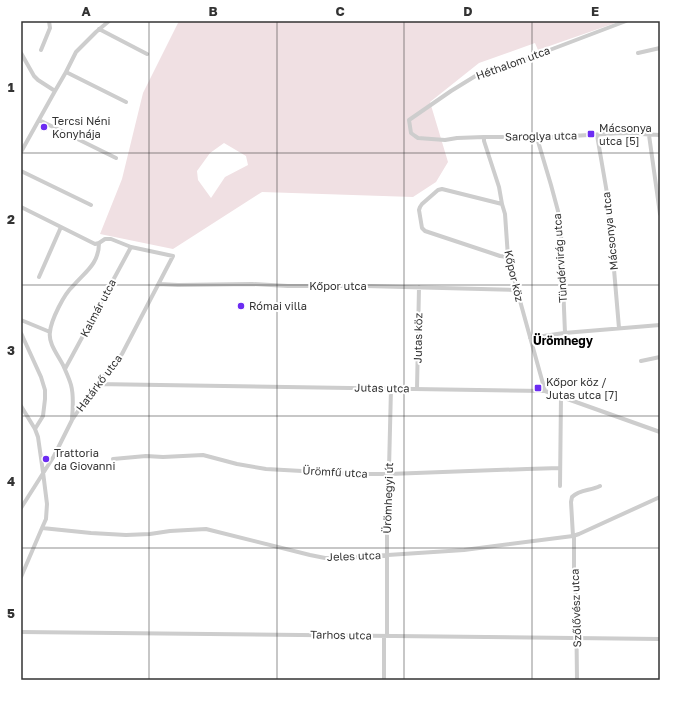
<svg xmlns="http://www.w3.org/2000/svg" width="681" height="701" viewBox="0 0 681 701" font-family="'Golos Text',sans-serif">
<rect width="100%" height="100%" fill="#fff"/>
<path fill="#f0e0e3" fill-rule="evenodd" d="M179,21H621L538,50L535,43L479,63L430,102L448,162L436,182L413,197L262,192L173,249L100,234L122,179L143,93ZM224,143L246,156L248,165L225,177L211,198L198,180L197,171L210,153Z"/>
<g fill="none" stroke-linecap="round" stroke-linejoin="round">
<path stroke="#cdcdcd" stroke-width="4" d="M626,21L526,59L491,70L477,75L451,91L409,120L411,133L415,136L418,138L445,140L457,138L484,137H524L540,138L621,133L660,135
M99,29L147,54
M41,50L50,28L49,21
M21,53L34,76L38,80L55,91
M638,53L660,48
M66,72L126,102
M39,120L116,158
M597,135L608,199L619,328
M649,135L660,214
M484,137V141L499,187L502,204L505,214L508,257L515,282L517,290L545,391
M537,138L551,185L558,211L561,235L565,333
M21,152L55,91L66,72L76,52L96,32L109,21
M21,171L91,205
M502,204L442,189L438,190L422,204L420,207L419,210L422,228L425,231L500,256L508,257
M21,207L95,244L99,243L105,239H111L131,247L173,256L122,354L103,377L96,384L72,420L54,456L21,508
M39,277L61,227
M159,284L178,285L252,284L288,286H365L517,290
M21,320L50,332
M21,333L41,377L45,390V399L43,416L35,429
M530,338L564,333L660,325
M641,361L660,357
M65,369L131,247
M96,384L545,391L660,432
M417,389L419,287
M21,406L35,429L38,437L43,472L47,504L46,519L42,528L21,577
M72,419C73,408 74,396 71,385C69,378 66,372 63,365C58,355 48,343 50,332C51,320 64,294 73,286C85,272 99,264 99,243
M113,459L146,456L163,457L203,455L237,464L266,469L356,474H389L527,469L560,468
M560,486L561,396
M42,528L91,533L126,535L150,534L170,531L206,529L310,555L325,558H342L464,550L573,536L579,534L660,497
M574,535V583L576,596L577,680
M573,536L571,502L572,497C580,489 591,491 600,486
M21,632L660,639
M384,680V637L387,634V518L389,469L391,388"/>
</g>
<path fill="none" stroke="#333" stroke-width="1" stroke-opacity="0.55" d="M149,21V680M277,21V680M404,21V680M532,21V680M21,153H660M21,285H660M21,416H660M21,548H660"/>
<g fill="#6c2cf2" stroke="#fff" stroke-width="1.5">
<circle cx="44" cy="127" r="4"/>
<rect x="587" y="130" width="8" height="8" rx="2"/>
<circle cx="241" cy="306" r="4"/>
<rect x="534" y="384" width="8" height="8" rx="2"/>
<circle cx="46" cy="459" r="4"/>
</g>
<g text-anchor="middle" stroke-width="4" stroke-linejoin="round" paint-order="stroke">
<g font-size="11" fill="#333" stroke="#fff">
<text transform="translate(513 63) rotate(-20)" y="4">Héthalom utca</text>
<text transform="translate(541 136) rotate(-1)" y="4">Saroglya utca</text>
<text transform="translate(610 231) rotate(-96)" y="4">Mácsonya utca</text>
<text transform="translate(560 258) rotate(-94)" y="4">Tündérvirág utca</text>
<text transform="translate(514 276) rotate(77)" y="4">Kőpor köz</text>
<text x="338" y="290">Kőpor utca</text>
<text transform="translate(98 308) rotate(-62)" y="4">Kalmár utca</text>
<text transform="translate(418 338) rotate(-89)" y="4">Jutas köz</text>
<text transform="translate(99 383) rotate(-53)" y="4">Határkő utca</text>
<text transform="translate(382 388) rotate(1)" y="4">Jutas utca</text>
<text transform="translate(335 472) rotate(3)" y="4">Ürömfű utca</text>
<text transform="translate(388 498) rotate(-88)" y="4">Ürömhegyi út</text>
<text transform="translate(354 556) rotate(-2)" y="4">Jeles utca</text>
<text transform="translate(576 608) rotate(-92)" y="4">Szőlővész utca</text>
<text transform="translate(341 635) rotate(1)" y="4">Tarhos utca</text>
</g>
<g font-size="11" fill="#333" stroke="#fff" text-anchor="start">
<text x="52" y="125">Tercsi Néni<tspan x="52" dy="13">Konyhája</tspan></text>
<text x="599" y="132">Mácsonya<tspan x="599" dy="13">utca [5]</tspan></text>
<text x="249" y="310">Római villa</text>
<text x="546" y="386">Kőpor köz /<tspan x="546" dy="13">Jutas utca [7]</tspan></text>
<text x="54" y="457">Trattoria<tspan x="54" dy="13">da Giovanni</tspan></text>
</g>
<g font-size="12" font-weight="bold" fill="#000" stroke="#fff">
<text x="563" y="345">Ürömhegy</text>
</g>
</g>
<rect width="681" height="701" fill="none" stroke="#ffffff" stroke-width="44"/>
<rect x="22" y="22" width="637" height="657" fill="none" stroke="#333" stroke-width="1.5"/>
<g font-size="13" text-anchor="middle" font-weight="bold" fill="#333">
<text x="86" y="16">A</text>
<text x="213" y="16">B</text>
<text x="340" y="16">C</text>
<text x="468" y="16">D</text>
<text x="595" y="16">E</text>
<text x="11" y="92">1</text>
<text x="11" y="224">2</text>
<text x="11" y="355">3</text>
<text x="11" y="486">4</text>
<text x="11" y="618">5</text>
</g>
</svg>
